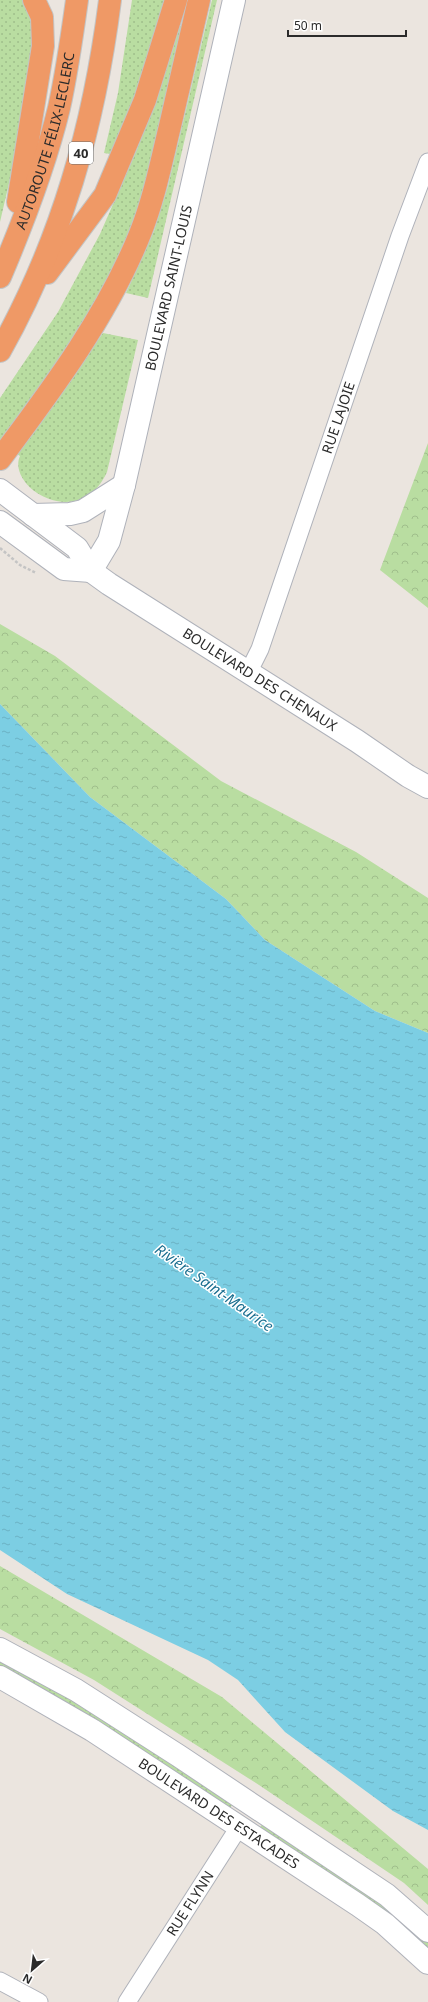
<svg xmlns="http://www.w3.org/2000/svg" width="428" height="2002" viewBox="0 0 428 2002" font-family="'Noto Sans',sans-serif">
<defs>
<pattern id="grass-dots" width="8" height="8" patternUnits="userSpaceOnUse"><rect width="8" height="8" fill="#b9dda1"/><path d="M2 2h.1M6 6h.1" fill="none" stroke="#9fbe8b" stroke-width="1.8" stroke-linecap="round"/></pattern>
<pattern id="forest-crowns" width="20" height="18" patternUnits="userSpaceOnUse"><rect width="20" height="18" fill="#b9dda1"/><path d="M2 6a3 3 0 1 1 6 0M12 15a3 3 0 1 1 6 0" fill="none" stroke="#9fbe8b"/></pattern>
<pattern id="water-ripples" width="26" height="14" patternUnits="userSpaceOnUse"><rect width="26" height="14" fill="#7ccee3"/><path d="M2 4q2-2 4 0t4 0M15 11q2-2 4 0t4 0" fill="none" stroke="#6bb1c3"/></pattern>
</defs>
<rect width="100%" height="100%" fill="#ebe5df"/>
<path fill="url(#grass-dots)" d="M0,0H24L28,5L35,32L13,166L0,222Z
M132,0H166L132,105L114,151L110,154L104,153L118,93Z
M212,0H217L148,298L126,293L154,231L168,186Z
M178,26H183L155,156L127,244L86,321L0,444V398L58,312L100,234L138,147L170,58Z
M103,333L138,340L107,472C79,533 6,487 20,456L17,454Z
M0,1657L81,1702L234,1802L228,1811L0,1669Z
M264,1822L341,1873L428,1940V1955L258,1830Z"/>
<path fill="url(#forest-crowns)" d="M428,443V608L380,570Z
M0,624L55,656L221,781L356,852L428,898V1033L375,1011L265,940L226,899L90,797L0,704Z
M0,1566L222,1697L428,1869V1905L404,1883L259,1785L94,1680L0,1629Z"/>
<path fill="url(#water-ripples)" d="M0,704L90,797L226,899L265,940L375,1011L428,1033V1830L393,1811L285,1732L238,1680L208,1660L67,1594L0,1550Z"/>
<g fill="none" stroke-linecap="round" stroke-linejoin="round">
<defs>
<g id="street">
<path id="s1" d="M248,673L260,649L400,236L428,162"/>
<path d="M0,1981L39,2002"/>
<path id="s2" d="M127,2002L239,1827"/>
</g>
<g id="secondary">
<path id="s3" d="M0,490L77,548L91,571L109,584L357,741L408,776L428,787"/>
<path d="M33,515L70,514L83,511L124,485"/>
<path d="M0,522L64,569L91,571"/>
<path id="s4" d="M91,571L109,541L124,485L234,0"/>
<path d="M0,1649L76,1690L179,1756L387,1895L428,1931"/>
<path id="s5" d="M0,1677L92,1730L358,1905L385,1924L428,1963"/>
</g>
<g id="highway">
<path d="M18,202L43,46L42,17L34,0"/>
<path d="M47,273L105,195L145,100L176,0"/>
<path id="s6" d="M0,277C23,223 45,166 59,108C67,72 72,36 77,0"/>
<path d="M0,351C62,240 94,126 110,0"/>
<path d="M0,459C53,388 107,316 140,234C154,199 161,163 170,126C180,84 189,42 199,0"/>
</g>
</defs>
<use href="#street" stroke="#afb2ba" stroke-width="19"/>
<use href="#secondary" stroke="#afb2ba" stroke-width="24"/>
<use href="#highway" stroke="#c4c4c4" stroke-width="24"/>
<path stroke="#c4c4c4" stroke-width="2.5" stroke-dasharray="3 2" stroke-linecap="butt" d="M0,548L20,565L36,573"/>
<use href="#street" stroke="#fff" stroke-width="17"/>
<use href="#secondary" stroke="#fff" stroke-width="22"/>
<use href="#highway" stroke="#ef9966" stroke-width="22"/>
</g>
<g text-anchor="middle" stroke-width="3" stroke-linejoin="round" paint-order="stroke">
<rect fill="#fff" stroke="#6b6b6b" stroke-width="1" x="69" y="142" width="24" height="22" rx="3"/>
<g font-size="13" font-weight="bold" fill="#2b2b2b">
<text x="81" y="158">40</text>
</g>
<g font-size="14" fill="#2b2b2b" stroke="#fff">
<text dy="5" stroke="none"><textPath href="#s6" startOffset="144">AUTOROUTE FÉLIX-LECLERC</textPath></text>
<text dy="5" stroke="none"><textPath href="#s4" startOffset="295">BOULEVARD SAINT-LOUIS</textPath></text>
<text dy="5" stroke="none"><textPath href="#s1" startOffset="271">RUE LAJOIE</textPath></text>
<text dy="5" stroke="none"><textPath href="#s3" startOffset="324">BOULEVARD DES CHENAUX</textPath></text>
<text dy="5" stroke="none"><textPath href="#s5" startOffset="258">BOULEVARD DES ESTACADES</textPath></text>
<text dy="5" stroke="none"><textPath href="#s2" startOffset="117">RUE FLYNN</textPath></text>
</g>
<g font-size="15" font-style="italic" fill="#1b6f90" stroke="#fff">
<text transform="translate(214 1288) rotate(35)" y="5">Rivière Saint-Maurice</text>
</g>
</g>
<g transform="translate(32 1970) rotate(208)" stroke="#ffffff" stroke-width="3" paint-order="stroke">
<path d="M0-3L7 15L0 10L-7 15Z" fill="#2b2b2b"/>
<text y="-6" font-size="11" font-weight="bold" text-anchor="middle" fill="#2b2b2b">N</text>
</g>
<path d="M288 30v6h118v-6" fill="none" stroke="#2b2b2b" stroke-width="2"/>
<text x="294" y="30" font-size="12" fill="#2b2b2b" stroke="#ffffff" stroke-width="3" paint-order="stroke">50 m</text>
</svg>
